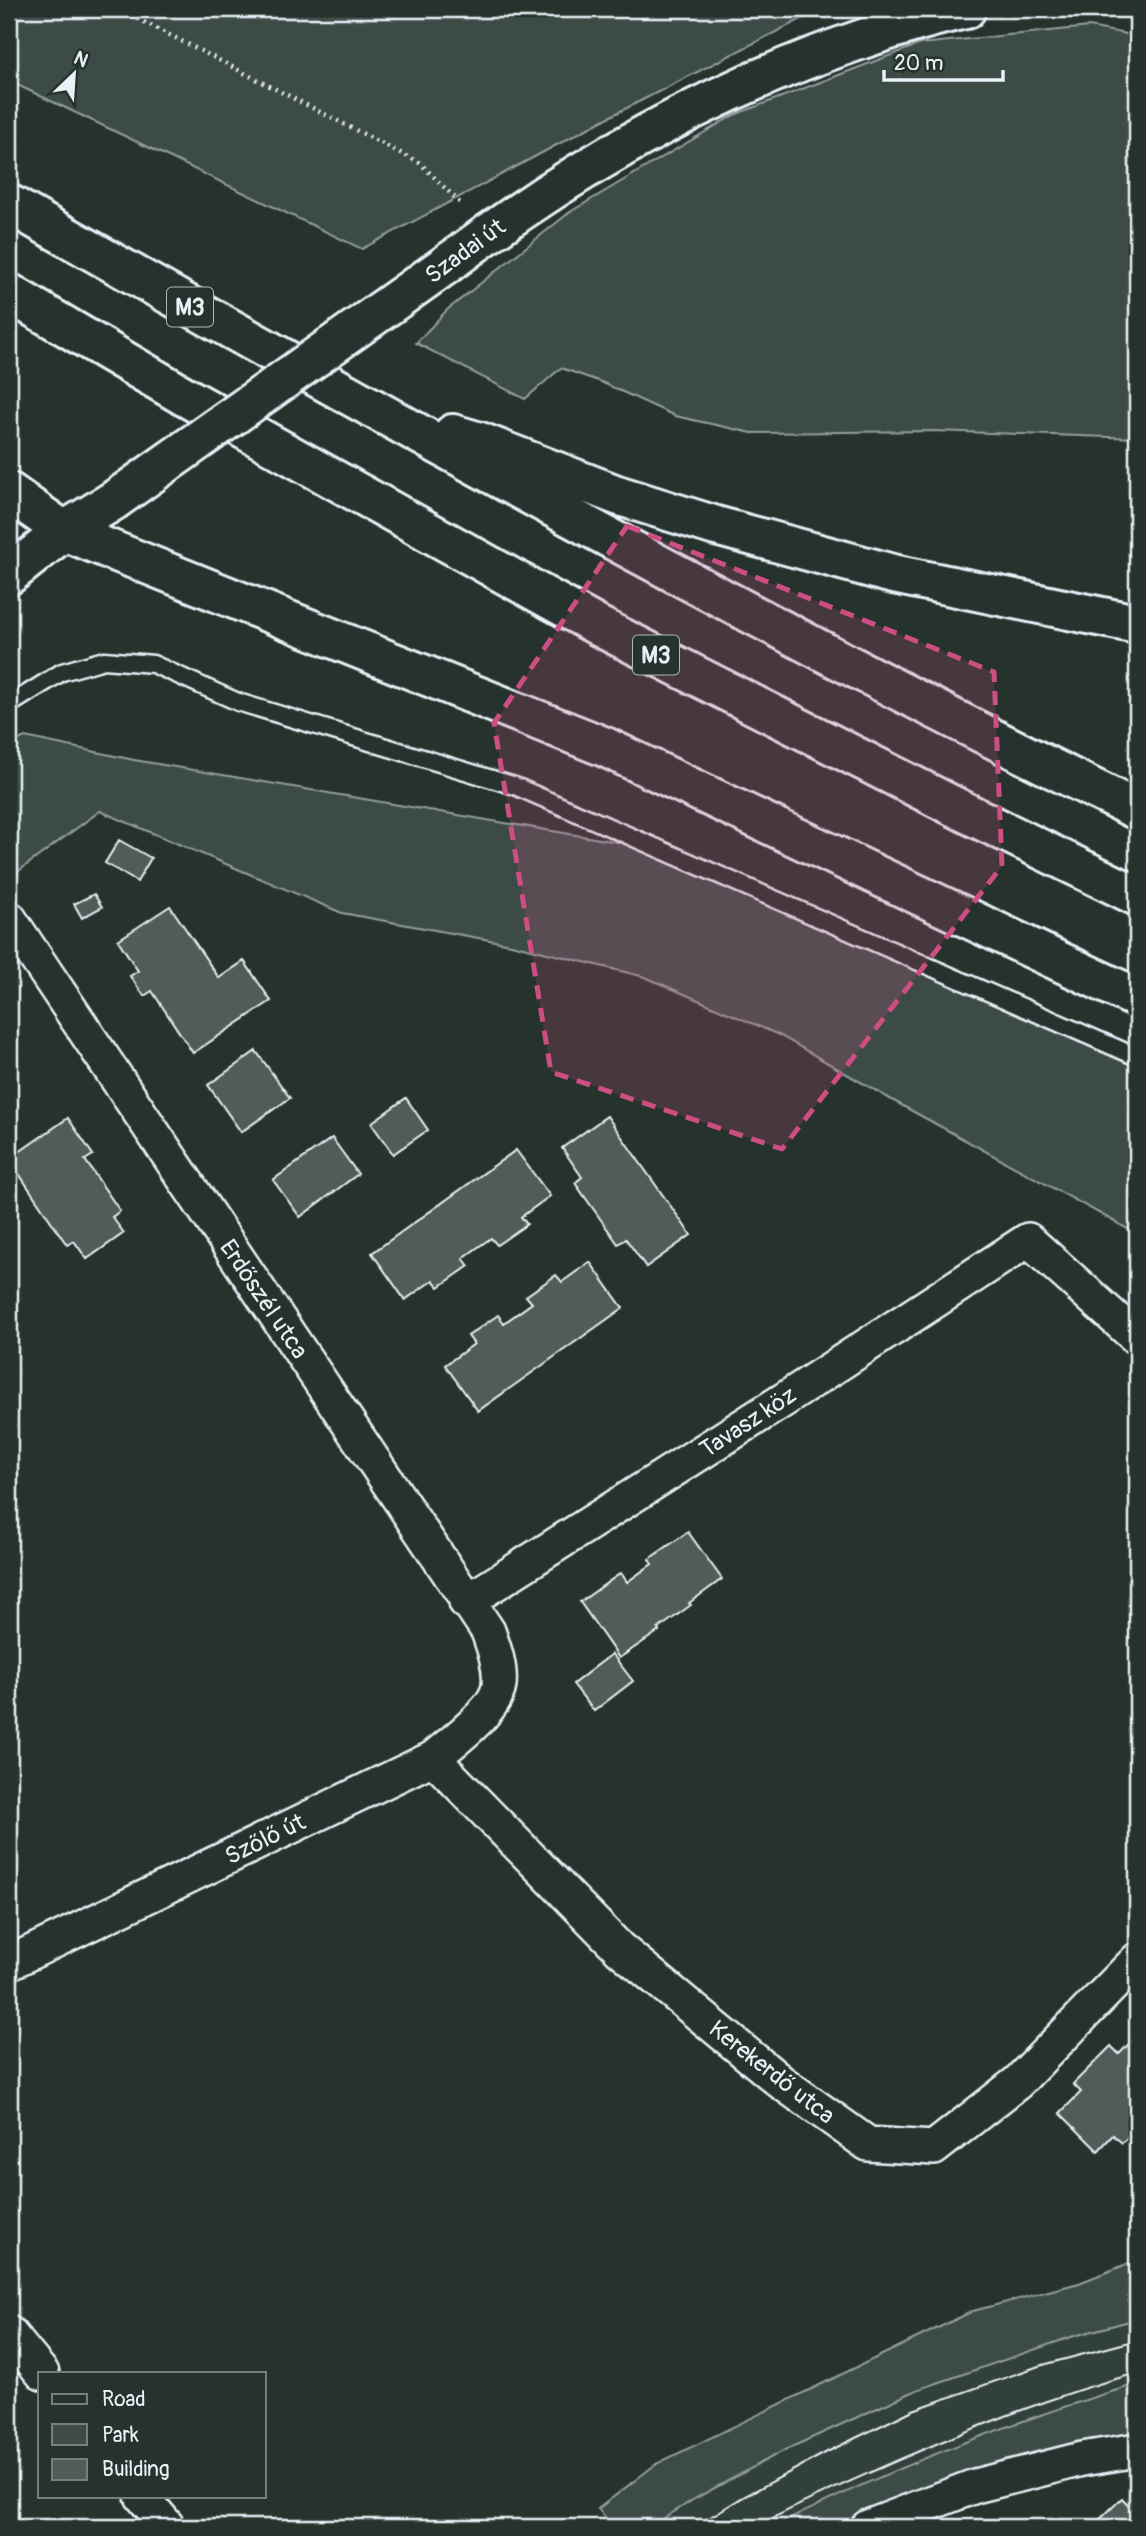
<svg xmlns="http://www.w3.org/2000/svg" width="1146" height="2536" viewBox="0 0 1146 2536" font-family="Pangolin,sans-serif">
<rect width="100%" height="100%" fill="#26332d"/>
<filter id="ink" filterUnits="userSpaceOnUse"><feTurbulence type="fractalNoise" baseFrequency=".0143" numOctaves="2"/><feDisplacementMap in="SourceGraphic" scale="14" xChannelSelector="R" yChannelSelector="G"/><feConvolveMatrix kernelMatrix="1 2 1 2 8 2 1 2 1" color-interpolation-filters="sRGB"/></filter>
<g filter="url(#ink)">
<path fill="#333f3a" d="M1137,2319V2384L1073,2403L987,2434L823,2502L774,2527H650L696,2498L785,2450L858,2415L985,2365L1074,2336Z"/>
<path fill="#3e4b47" stroke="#939ea0" stroke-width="2" d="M9,9H821L609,117L362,249L9,81Z
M1089,27L1137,36V438L933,431L752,433L675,416L601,382L561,368L525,399L416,343L447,310L570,212L734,115L920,44Z
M25,737L134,760L623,843L1020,1004L1137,1060V1234L892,1100L779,1035L645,977L511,944L342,913L100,811L9,878V744Z
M1137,2260V2319L1074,2336L917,2390L785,2450L696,2498L650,2527H614L598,2509L656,2464L973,2311L1079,2283Z
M1137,2384V2435H1122L1062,2450L874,2514L845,2527H774C890,2468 1013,2421 1137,2384Z"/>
<path fill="#505c59" stroke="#e8f1f8" stroke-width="2" d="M119,840L151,858L137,882L105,863Z
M94,894L102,907L82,918L74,904Z
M170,906L219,978L244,961L271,1001L193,1053L152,991L144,996L130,976L138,971L118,940Z
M256,1051L290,1098L241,1132L208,1085Z
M406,1098L428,1130L393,1154L371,1123Z
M607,1116L691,1235L646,1267L626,1239L618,1244L575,1183L582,1177L562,1148Z
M68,1118L93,1155L85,1160L120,1211L112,1217L124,1233L87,1259L74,1241L67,1245L9,1159Z
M332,1138L358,1174L300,1217L273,1180Z
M516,1150L550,1196L521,1217L527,1224L497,1245L491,1238L463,1258L469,1266L439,1287L433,1280L405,1300L372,1253Z
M590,1262L623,1308L478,1411L445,1365L474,1344L468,1336L498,1315L504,1323L532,1303L526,1296L556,1275L562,1282Z
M688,1532L722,1579L689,1603L691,1605L658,1629L659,1631L619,1658L580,1602L621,1573L627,1582L652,1564L649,1559Z
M612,1654L633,1681L594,1711L573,1684Z
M1137,2036V2128L1122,2143L1113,2135L1098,2151L1060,2113L1081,2092L1073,2084L1111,2046L1119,2054Z
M1122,2498L1137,2514V2527H1092Z"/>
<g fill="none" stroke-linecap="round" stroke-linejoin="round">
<defs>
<path id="service" d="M9,705L62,672L104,660L153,664L238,702L515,786L1137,1057"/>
<path id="minor" d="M9,918L488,1631C494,1648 501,1667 499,1685C497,1710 451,1743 433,1758L9,1963
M466,1602L782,1401L1028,1240L1137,1338
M433,1758L620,1949L781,2082L868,2144L934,2148L1018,2082L1137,1960
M9,2333L42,2373
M142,2496L168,2527
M868,2527L975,2486L1082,2459L1137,2450"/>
<path id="tertiary" d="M447,264C571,170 707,92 854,42C891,29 928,17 966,9
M9,575L64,531L113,501"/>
<path id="motorway" d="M9,204C380,414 753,623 1137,810
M9,293L184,396L600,627L977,818L1137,896
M453,434L480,442L617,495L716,526L893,574L1137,624
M9,492L64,531L605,747L1137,998"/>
</defs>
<use href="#service" stroke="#e8f1f8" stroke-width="21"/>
<use href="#minor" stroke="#e8f1f8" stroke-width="38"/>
<use href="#tertiary" stroke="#e8f1f8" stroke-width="44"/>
<use href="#motorway" stroke="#e8f1f8" stroke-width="44"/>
<path stroke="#e8f1f8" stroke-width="4.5" stroke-dasharray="2 5" stroke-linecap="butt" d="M119,9L420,163L461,204"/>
<use href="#service" stroke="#26332d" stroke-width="16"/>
<use href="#minor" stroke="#26332d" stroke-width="33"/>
<use href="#tertiary" stroke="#26332d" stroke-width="38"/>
<use href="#motorway" stroke="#26332d" stroke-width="38"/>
<path stroke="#e8f1f8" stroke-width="2" d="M694,2527L738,2500L827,2452L913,2410L1039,2366L1137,2340
M756,2527C801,2502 849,2482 896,2461C975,2427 1054,2395 1137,2373"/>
<defs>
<path id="tertiary-bridge" d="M113,501L447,264"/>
</defs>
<use href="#tertiary-bridge" stroke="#e8f1f8" stroke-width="44" stroke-linecap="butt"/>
<use href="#tertiary-bridge" stroke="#26332d" stroke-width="38"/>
</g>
</g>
<path fill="#cc4e82" fill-opacity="0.2" stroke="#cc4e82" stroke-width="5" stroke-dasharray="14 9" stroke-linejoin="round" d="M627,526L994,672L1002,866L782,1149L551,1072L494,723Z"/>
<g text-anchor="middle" stroke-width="6" stroke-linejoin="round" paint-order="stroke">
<g fill="#26332d" stroke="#aeb8bb" stroke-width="2">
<rect x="167" y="287.5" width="46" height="39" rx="5"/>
<rect x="633" y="635.5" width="46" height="39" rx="5"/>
</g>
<g font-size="23" font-weight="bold" fill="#e8f1f8">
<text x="190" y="315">M3</text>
<text x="656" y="663">M3</text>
</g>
<g font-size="24" fill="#e8f1f8" stroke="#26332d">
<text transform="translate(465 251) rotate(-36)" y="8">Szadai út</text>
<text transform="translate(264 1299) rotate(56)" y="8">Erdőszél utca</text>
<text transform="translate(748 1422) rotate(-33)" y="8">Tavasz köz</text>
<text transform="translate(265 1839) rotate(-26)" y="8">Szőlő út</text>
<text transform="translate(772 2072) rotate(38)" y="8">Kerekerdő utca</text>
</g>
</g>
<rect width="1146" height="2536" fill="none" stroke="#26332d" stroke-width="35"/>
<rect x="18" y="18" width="1111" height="2501" fill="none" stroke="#e8f1f8" stroke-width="2.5" filter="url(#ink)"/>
<rect x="38" y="2372" width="228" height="126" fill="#26332d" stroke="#747f7e" stroke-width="2"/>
<rect x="52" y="2394" width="35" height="10" fill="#26332d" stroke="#747f7e" stroke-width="2"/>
<text x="102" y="2406" font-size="21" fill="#e8f1f8">Road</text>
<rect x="52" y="2424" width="35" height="21" fill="#3e4b47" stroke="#747f7e" stroke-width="2"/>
<text x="102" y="2442" font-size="21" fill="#e8f1f8">Park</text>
<rect x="52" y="2459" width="35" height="21" fill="#505c59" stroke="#747f7e" stroke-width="2"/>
<text x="102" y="2476" font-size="21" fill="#e8f1f8">Building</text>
<g transform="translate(74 74) rotate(25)" stroke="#26332d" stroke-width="5" paint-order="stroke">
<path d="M0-5L12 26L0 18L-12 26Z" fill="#e8f1f8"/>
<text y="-10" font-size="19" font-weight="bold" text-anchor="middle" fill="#e8f1f8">N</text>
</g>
<path d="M884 70v10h119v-10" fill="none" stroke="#e8f1f8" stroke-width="3.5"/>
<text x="894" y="70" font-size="21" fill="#e8f1f8" stroke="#26332d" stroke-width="5" paint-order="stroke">20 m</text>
</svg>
